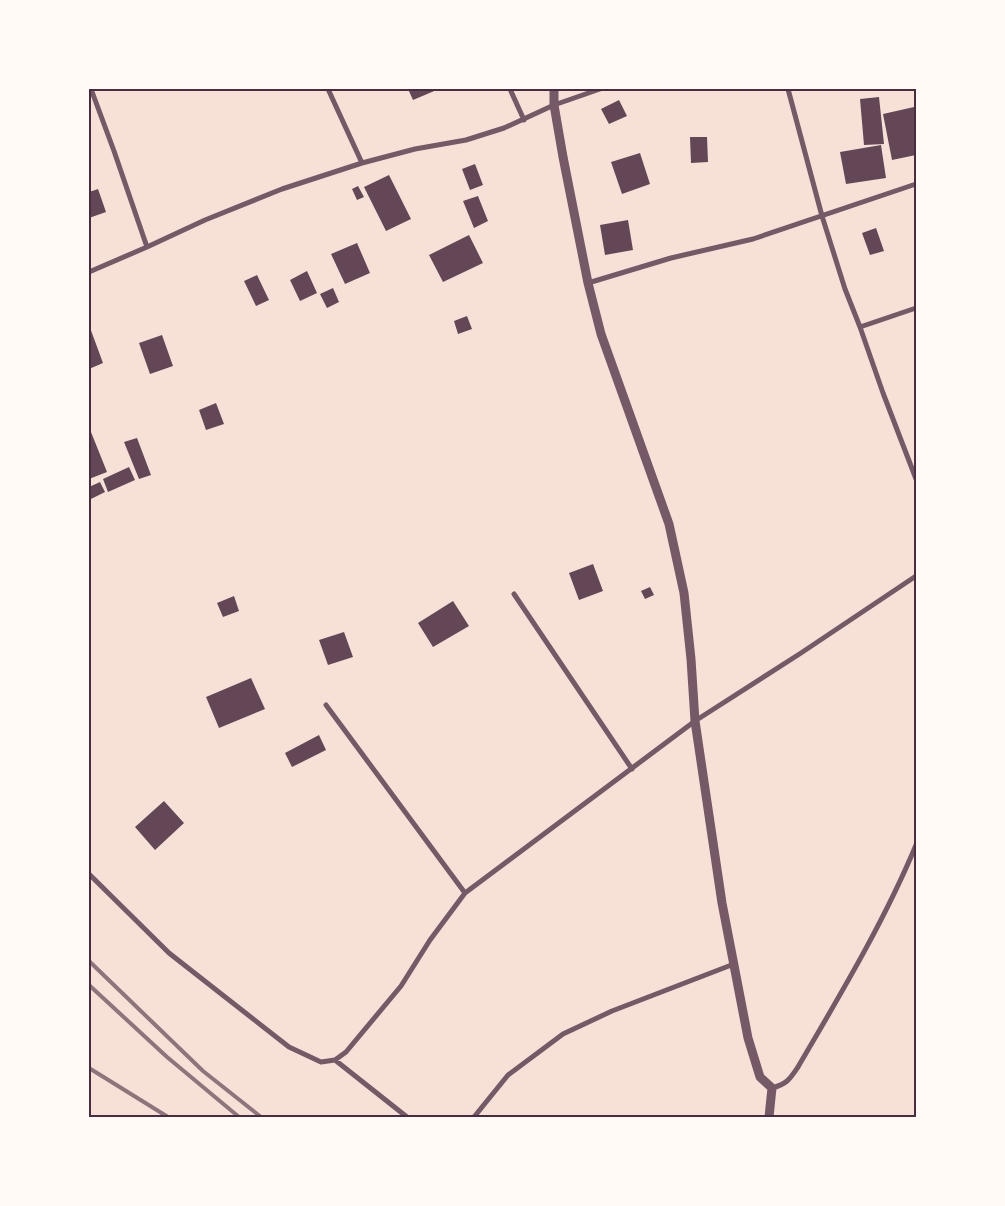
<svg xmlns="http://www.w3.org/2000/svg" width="1005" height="1206" viewBox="0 0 1005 1206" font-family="'Playfair Display',serif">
<rect width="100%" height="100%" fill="#f7e1d7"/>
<path fill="#644757" d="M408,89H439L413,100Z
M879,97L884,144L864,145L860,99Z
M619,100L627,116L609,124L601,109Z
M914,107L916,116V155L892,160L883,114Z
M690,137H707L708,162L691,163Z
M881,145L886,178L846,184L840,152Z
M640,153L650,184L622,194L611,162Z
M475,164L483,185L470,190L462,169Z
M389,175L411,219L386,231L364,187Z
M358,186L364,197L357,200L352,189Z
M98,189L106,212L89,218V192Z
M478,196L488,221L474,228L463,201Z
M628,220L633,250L605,255L600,225Z
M876,228L884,251L870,255L862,233Z
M469,235L483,263L443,282L429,255Z
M357,243L370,273L345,284L331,254Z
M307,271L317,293L300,301L290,280Z
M257,275L269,300L256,306L244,281Z
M333,288L339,302L327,308L320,294Z
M467,316L472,329L458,334L454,321Z
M89,325L103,363L89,369Z
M162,335L173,366L150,374L139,343Z
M216,403L224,424L206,430L199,410Z
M89,427L107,472L89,479Z
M137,438L151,475L139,479L124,442Z
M129,467L135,480L108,492L103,479Z
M100,482L105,492L89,500V487Z
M593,564L603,591L579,600L569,573Z
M650,587L654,595L645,599L641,591Z
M234,596L239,611L223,617L217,603Z
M453,601L469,626L433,647L418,623Z
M344,632L353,657L328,665L319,640Z
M251,678L265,709L219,728L206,697Z
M319,735L326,750L292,767L285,753Z
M164,801L184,823L155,850L135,827Z"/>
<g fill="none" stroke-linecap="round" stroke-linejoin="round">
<path stroke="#755966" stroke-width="5" d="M91,89L114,151L147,247
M328,89L362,163
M510,89L524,120
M788,89L822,216L845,289L860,327L883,393L916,479
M89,272L147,247L205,220L282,189L362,163L415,149L466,140L504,128L554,105L600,89
M588,283L671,258L753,239L916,184
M860,327L916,308
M514,594L632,769
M326,705L465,893
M89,874L169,953L289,1047L321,1062L335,1060L346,1052L401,986L430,940L465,893L695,721L801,653L916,576
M335,1060L407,1117
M772,1088C787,1084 790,1079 798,1067C840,995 884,922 916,845
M474,1117L508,1075L563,1034L612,1011L734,964"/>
<path stroke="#755966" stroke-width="9" d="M554,89V105L563,157L588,283L601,334L669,524L684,593L691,659L695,721L722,903L748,1038L760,1077L772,1088L769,1117"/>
<path stroke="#8f747c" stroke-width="4" d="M89,961L203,1071L261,1117
M89,985L167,1057L239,1117
M89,1068L168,1117"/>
</g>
<rect width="1005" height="1206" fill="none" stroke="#fffaf5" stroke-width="180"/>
<rect x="90" y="90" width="825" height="1026" fill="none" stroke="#4a2c40" stroke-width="2"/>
</svg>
